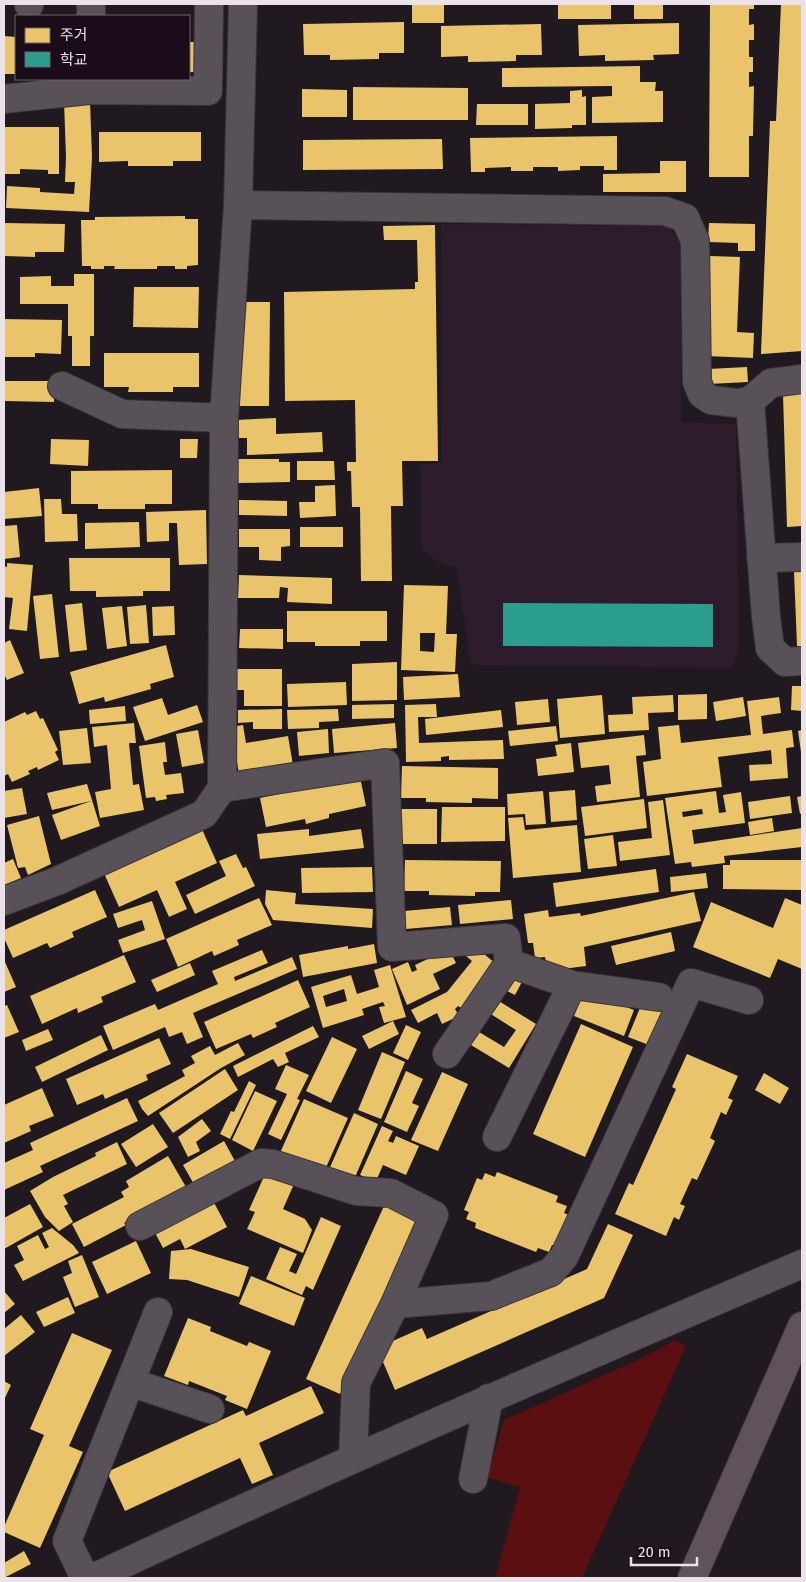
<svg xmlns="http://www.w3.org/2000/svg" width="806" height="1582" viewBox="0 0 806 1582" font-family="'Fira Sans','Noto Sans KR',sans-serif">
<rect width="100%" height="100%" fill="#201920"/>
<path fill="#2d1c2c" d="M441,224L668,226L682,242L681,422L736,424L739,650L732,668L471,665L456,567L436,561L421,549L420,465L442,462Z"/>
<path fill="#5b0f10" d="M675,1340L686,1346L582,1578H495L520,1487L487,1477L504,1420L642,1358Z"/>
<path fill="#e9c46a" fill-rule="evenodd" d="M412,4H444V23H412Z
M558,4H611V19H558Z
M634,4H663V19H634Z
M710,4H754V9H749V25L754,24V40H749V57H753V72H749V87L754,86L753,136H749V177H709Z
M781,4H802V351L761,354L770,121H776Z
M404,22V53H379V59L330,60V55H304L303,24Z
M679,23V54L653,55L654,60L605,61V55L579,56L578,25Z
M541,24L542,55H516V61L468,62V56L441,57V26Z
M4,36L16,37V74H4Z
M189,42H200V72H189Z
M640,66V82H656L655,91H663V122L592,123V97L612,96V86L502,87V68Z
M353,87L468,88V120H353Z
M302,89L347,90V117H302Z
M582,90V97L586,96V125H572V128L535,129V104L570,103V91Z
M90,100L92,157L89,212L6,208L7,186L40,188V192L74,194L75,182H65L66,157L64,101Z
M477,104H528V125H476Z
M4,127H59V174H48V170L20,169V174H4Z
M99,132H201V161H173V166H128V161L99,162Z
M617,136V170H604V166H580V170L558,171V167H533V171H511V167L485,168V172H471L470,138Z
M442,139L443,169L303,170V140Z
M660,161H686V192H603V174L660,173Z
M185,216V219H198V265L187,266V269H175V266H157V269H114L115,266H104V269H91V266H82L81,220H95V217Z
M4,223L65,224L64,252H35V257L4,256Z
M709,223L755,224V251H738V243L708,242Z
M435,225L438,461H402L403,506H391L392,581H361L360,507H352L351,471H347V462H356L355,400L285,401L284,292L415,289V282H418L417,240H384L383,226Z
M710,256L740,257L737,332L754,333L753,358L706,356Z
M74,274H94V336H90V366H72V336H68V304H20V277L51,276V286H74Z
M134,287H199L198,328L133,327Z
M241,302H270L269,406H240Z
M4,319L62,320L61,354L35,353V357H4Z
M104,353H199V387H173V392H128L129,387H104Z
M747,367L748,382L709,384L708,369Z
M4,381H54V402L4,401Z
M802,393V526L787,527L783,394Z
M276,418V434L322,432L323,452L247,455V438H237L236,420Z
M51,439L89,440L88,466L50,464Z
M180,439H198L197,458H180Z
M238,459H279V462H290V482L238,483Z
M297,461H334L335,480H297Z
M172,470V504H145V509H98V504H71V471Z
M335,485L336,516L300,518L299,502H315V486Z
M39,488L42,516L4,519V492Z
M44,499H61L62,514H77L78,541L45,542Z
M239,500L287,501V516L239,515Z
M206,510L207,564L179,565L177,523H169V541L147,542L146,512Z
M139,522L140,547L85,549V523Z
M17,525L20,557L4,559V526Z
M300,527H343V547H300Z
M239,529H290V546L281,547V561L259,560V547H239Z
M69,558H170V591H143V596L96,597V591H70Z
M7,563L33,565L27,631L9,629L13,598L4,597V566L7,567Z
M794,571H802V646H797Z
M239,575L332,578V604L287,602L288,588L280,587L279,598H238Z
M404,585L448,586L446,634H457L455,672L401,670ZM420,633H435L434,652L420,651Z
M52,594L59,657L40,659L33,596Z
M82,603L87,650L70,652L65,605Z
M146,605L149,643L130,644L127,607Z
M122,606L127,646L107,649L102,608Z
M174,606L175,635L153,636L152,607Z
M287,611H387V641H360V646H315V642H287Z
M240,629H283V649L239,648Z
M10,640L24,673L7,680L4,674V643Z
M166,645L174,677L150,684L151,689L105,702L104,697L79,704L70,672Z
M397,662V700L352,701V664Z
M236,669H282V706H244V690H236Z
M458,674L460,697L404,700L403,677Z
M346,682L347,705L288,707L287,684Z
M792,686H802V711L791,710Z
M707,694V719L678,720V695Z
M602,695L605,734L560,738L557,699Z
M673,695L674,712L648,713L649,730L609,732L608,715L633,714L632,697Z
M743,697L746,716L716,721L713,702Z
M779,697L781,713L761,716L763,734L792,730L794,747L786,748L788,778L750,781L749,765L772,764L771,750L718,757L722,787L647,796L643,762L661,759L658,727L679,725L681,743L751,735L747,701Z
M162,698L168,715L197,705L203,722L145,741L133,707Z
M548,699L550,722L517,725L515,702Z
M394,704V718L352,719V705Z
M436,704L437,717H418L419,743L503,740L504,759L449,760V756L441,757V761L406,762L405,705Z
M125,706L126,721L90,724L89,710Z
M282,709V729H253V722L238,723V710Z
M338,709L339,721L319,722V728L288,729L287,710Z
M501,710L503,727L426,735L425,719Z
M36,711L40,719L43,718L58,750L55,752L59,760L38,770L37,767L28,771L30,774L12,782L8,774L4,776V722L25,712L27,715Z
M134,723L136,743H129L133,785L139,784L144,810L100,818L95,792L111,789L107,745L94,747L92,727Z
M395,723L397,748L334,753L332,729Z
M243,725L246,743L288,736L293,765L239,774L231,727Z
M556,726L558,741L510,746L508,731Z
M87,728L91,763L63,765L59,731Z
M328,729L329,753L299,756L297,732Z
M198,730L204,763L182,767L176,734Z
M802,730V752H801L798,731Z
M644,735L646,755L636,756L640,797L597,802L595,786L611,784L609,765L581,768L578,743Z
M165,742L167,762H163L165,775L181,773L184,793L166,795L167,799L156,801L155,797L146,798L139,746Z
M571,743L574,772L538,776L536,759L557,756L555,745Z
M402,766L498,768V799L472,798V803L426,802V798H401Z
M360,777L366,806L329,814V818L306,824L305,819L266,827L260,798Z
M87,784L100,826L61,840L52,815L91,801L52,810L47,793Z
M22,788L27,814L4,818V791Z
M575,790L577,820L551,822L549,792Z
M543,791L546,824L526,825L525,814L508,815L507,794Z
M716,791L719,813L726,812L723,795L741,792L745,823L692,830L694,844L802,828V847L724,856L725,863L692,867L691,862L675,864L665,798ZM702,809L703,814L683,817L682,812Z
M790,796L792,813L750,819L748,802Z
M802,796V813L800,814L797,797Z
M644,799L647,828L585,836L581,807Z
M663,800L670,855L620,861L618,842L652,838L648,802Z
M442,807H505V841L441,842Z
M396,809H437V844H396Z
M39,816L51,864L28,875L25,867L18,868L7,825Z
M523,817L525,830L577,825L581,872L513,878L508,818Z
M772,818L774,831L750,835L748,822Z
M201,827L217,863L175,882L187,909L169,917L157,890L119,907L103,871Z
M309,829V836L361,829L364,848L260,859L257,834Z
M613,835L617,866L588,869L584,839Z
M236,854L243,868L246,867L255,886L195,914L186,895L226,876L219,861Z
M13,859L21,878L4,885V863Z
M405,860L501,861L500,892H475V896L429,895V891H404Z
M730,860H802V890L723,889V865H730Z
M372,867L373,892L302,893L301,868Z
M656,869L659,892L556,907L553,883Z
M706,873L708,888L671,892L670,877Z
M95,890L107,917L72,932L74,937L50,948L47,943L13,958L4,938V930Z
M266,890L296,893L295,904L373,909L372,928L273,920L265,904Z
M694,892L701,921L584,947L586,966L547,971L545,957L535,958L533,943H528L524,914L548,910L549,917L580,913L581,916Z
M259,898L272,925L237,940L239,945L214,956L212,951L178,967L166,939Z
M785,898L802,905V969L778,959L770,978L693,947L711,902L773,928Z
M511,900L513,919L460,924L458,905Z
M152,901L165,939L123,953L118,940L145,930L142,920L118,928L113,914Z
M450,907L452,925L406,929L404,911Z
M671,932L675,951L616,965L611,946Z
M374,944L377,963L303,977L299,955L348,946V949Z
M474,946L495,963L463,1009L458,1006L455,1009L459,1016L442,1024L437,1013L418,1023L411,1010L447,992L472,961L466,956Z
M449,949L456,963L433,974L440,989L407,1005L392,969L408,962L412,972L417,970L415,965Z
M262,950L268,963L234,977L235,981L292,957L297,969L193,1013L203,1037L187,1044L182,1032L169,1037L165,1027L113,1050L103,1026L155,1004L158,1010L218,984L212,971Z
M124,955L136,982L101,997L103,1002L78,1013L77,1008L42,1024L30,996Z
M5,962L16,987L4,992V963Z
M190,963L195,975L157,992L151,980Z
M390,965L406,1017L384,1023L379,1007L385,1006L383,1002L362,1009L364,1015L323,1028L311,987L351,975L357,994L379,987L374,970ZM344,989L347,1001L326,1007L323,996Z
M509,969L524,978L515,995L499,987Z
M298,980L310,1007L275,1023L277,1027L253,1038L251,1034L216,1049L204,1022Z
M584,991L634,1010L624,1036L574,1016Z
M494,998L536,1024L509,1068L466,1042L474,1029L504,1047L516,1030L486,1011Z
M644,998L665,1007L649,1045L628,1037Z
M7,1005L19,1032L4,1038V1006Z
M393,1021L399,1034L369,1049L362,1036Z
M581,1024L633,1047L585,1157L533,1134Z
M406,1025L421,1032L408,1060L393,1053Z
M313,1026L319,1037L285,1053L289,1062L278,1067L273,1059L238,1077L233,1066Z
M48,1029L53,1040L26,1051L22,1040Z
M101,1035L108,1050L42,1082L35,1067Z
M332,1037L357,1049L331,1103L306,1091Z
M159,1038L171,1064L146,1075L148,1080L105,1099L103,1094L77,1105L66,1079Z
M238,1043L245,1055L221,1068L148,1116L142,1109L138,1101L185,1076L182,1070L195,1063L191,1056L210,1046L215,1055Z
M382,1052L405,1062L381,1119L358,1110Z
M687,1054L738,1076L728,1098L733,1100L726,1115L721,1112L710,1138L715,1141L697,1180L692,1178L680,1204L685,1206L679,1220L674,1217L666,1236L615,1214L629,1183L633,1185L676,1089L672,1087Z
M286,1065L309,1075L297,1099L300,1100L281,1140L268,1134L287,1094L275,1089Z
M225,1069L238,1090L173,1133L159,1113Z
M406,1071L423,1079L412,1103L419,1106L407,1132L384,1122Z
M442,1072L468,1084L438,1151L411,1140Z
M764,1073L789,1088L780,1104L755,1090Z
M249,1081L256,1085L230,1139L220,1134L231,1111L234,1112Z
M42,1088L54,1116L29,1126L31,1131L4,1143V1105Z
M255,1091L277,1101L253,1151L232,1140Z
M127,1098L138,1121L40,1166L43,1172L4,1190V1163L33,1150L30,1143Z
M304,1099L348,1118L324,1172L280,1153Z
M354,1113L378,1124L352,1184L327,1174Z
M202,1119L211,1131L196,1142L200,1151L188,1157L178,1137Z
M153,1124L168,1147L136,1167L121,1144Z
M382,1126L393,1131L388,1141L393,1143L396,1136L419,1146L406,1175L383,1165L376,1181L360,1175Z
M224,1141L236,1163L195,1186L183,1165Z
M117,1142L127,1164L63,1195L68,1204L64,1206L73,1222L59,1231L45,1217L30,1191L53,1177L96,1156L95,1153Z
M168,1156L186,1187L124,1223L126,1225L84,1247L72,1224L124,1197L121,1192L129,1187L126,1181Z
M266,1172L294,1184L283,1209L305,1219L312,1230L303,1253L247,1229L255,1212L249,1210Z
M497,1172L558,1196L556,1202L567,1206L564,1213L569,1215L556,1246L552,1245L549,1252L538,1248L536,1252L475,1228L476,1223L466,1219L469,1212L464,1210L477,1178L482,1180L485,1173L495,1177Z
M211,1197L227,1227L185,1249L180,1239L163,1248L152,1227Z
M388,1197L422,1213L340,1394L306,1379Z
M30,1204L43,1227L4,1249V1218Z
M321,1217L341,1226L313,1290L306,1286L302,1295L266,1279L280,1247L297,1254L289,1271L296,1274Z
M608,1224L633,1235L604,1298L395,1390L377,1348L422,1328L427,1339L587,1269Z
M52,1228L73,1245L79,1253L23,1281L14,1265L24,1260L17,1246L38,1235L45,1249L49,1247L42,1233Z
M136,1241L151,1273L107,1294L92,1262Z
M191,1249L249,1267L239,1297L187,1280L169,1279L171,1251Z
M82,1255L99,1297L75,1307L63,1277L72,1273L68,1261Z
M251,1276L305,1298L294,1326L239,1304Z
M4,1291L15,1304L4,1313Z
M68,1297L75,1313L44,1327L36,1312Z
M21,1315L35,1332L4,1356V1329Z
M188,1318L211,1327L210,1331L247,1346L249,1342L271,1351L247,1409L225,1400L227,1396L189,1381L188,1385L164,1376Z
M72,1333L112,1350L69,1446L83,1452L40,1548L4,1532V1527L44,1435L30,1429Z
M4,1381L11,1385L4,1400Z
M311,1386L324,1413L259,1443L273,1475L252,1484L240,1458L125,1511L107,1472L243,1410L246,1416Z
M24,1551L31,1564L4,1578V1563Z"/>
<path fill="#2a9d8f" d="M503,603L713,604V647L503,646Z"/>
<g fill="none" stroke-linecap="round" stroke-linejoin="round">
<defs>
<path id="minor" d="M29,4V5
M91,16V4
M4,99L89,90L208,91L209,4
M238,205L665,211L685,218L695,241L697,382L702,394L711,400L736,403L750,401L771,383L802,379
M62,386L122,414L224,418
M750,401L766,617L770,648L785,662L802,661
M761,558L802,557
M222,788L385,763L392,947L506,938L509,963L572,985L659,997
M4,901L57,881L204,814L222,788L224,418L238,205L243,4
M447,1054L509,963
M497,1137L572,985
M140,1226L261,1163L273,1164L356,1191L391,1193L434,1215L395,1304L356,1383L353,1459
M395,1304L491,1296L551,1272L564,1257L691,983L749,1000
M130,1382L210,1409
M473,1479L489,1398
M85,1578L67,1541L158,1312
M93,1578C327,1468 564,1366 802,1264"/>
<path id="major" d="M692,1578L802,1326"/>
</defs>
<use href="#minor" stroke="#3a353a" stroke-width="30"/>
<use href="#major" stroke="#3a353a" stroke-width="30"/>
<use href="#minor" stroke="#585258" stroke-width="28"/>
<use href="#major" stroke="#5f525a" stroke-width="28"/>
</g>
<rect width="806" height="1582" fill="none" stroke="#ebe1ea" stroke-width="10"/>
<rect x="15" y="15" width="175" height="65" fill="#1a0d19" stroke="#6e626d"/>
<rect x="25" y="28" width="25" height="15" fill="#e9c46a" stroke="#6e626d"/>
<text x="60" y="40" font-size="15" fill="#ebe1ea">주거</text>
<rect x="25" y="52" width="25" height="15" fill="#2a9d8f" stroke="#6e626d"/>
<text x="60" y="65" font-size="15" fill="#ebe1ea">학교</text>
<path d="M631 1557v8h66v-8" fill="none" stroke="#ebe1ea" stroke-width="2.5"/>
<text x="638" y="1557" font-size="15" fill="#ebe1ea" stroke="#1a0d19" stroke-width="4" paint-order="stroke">20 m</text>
</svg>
